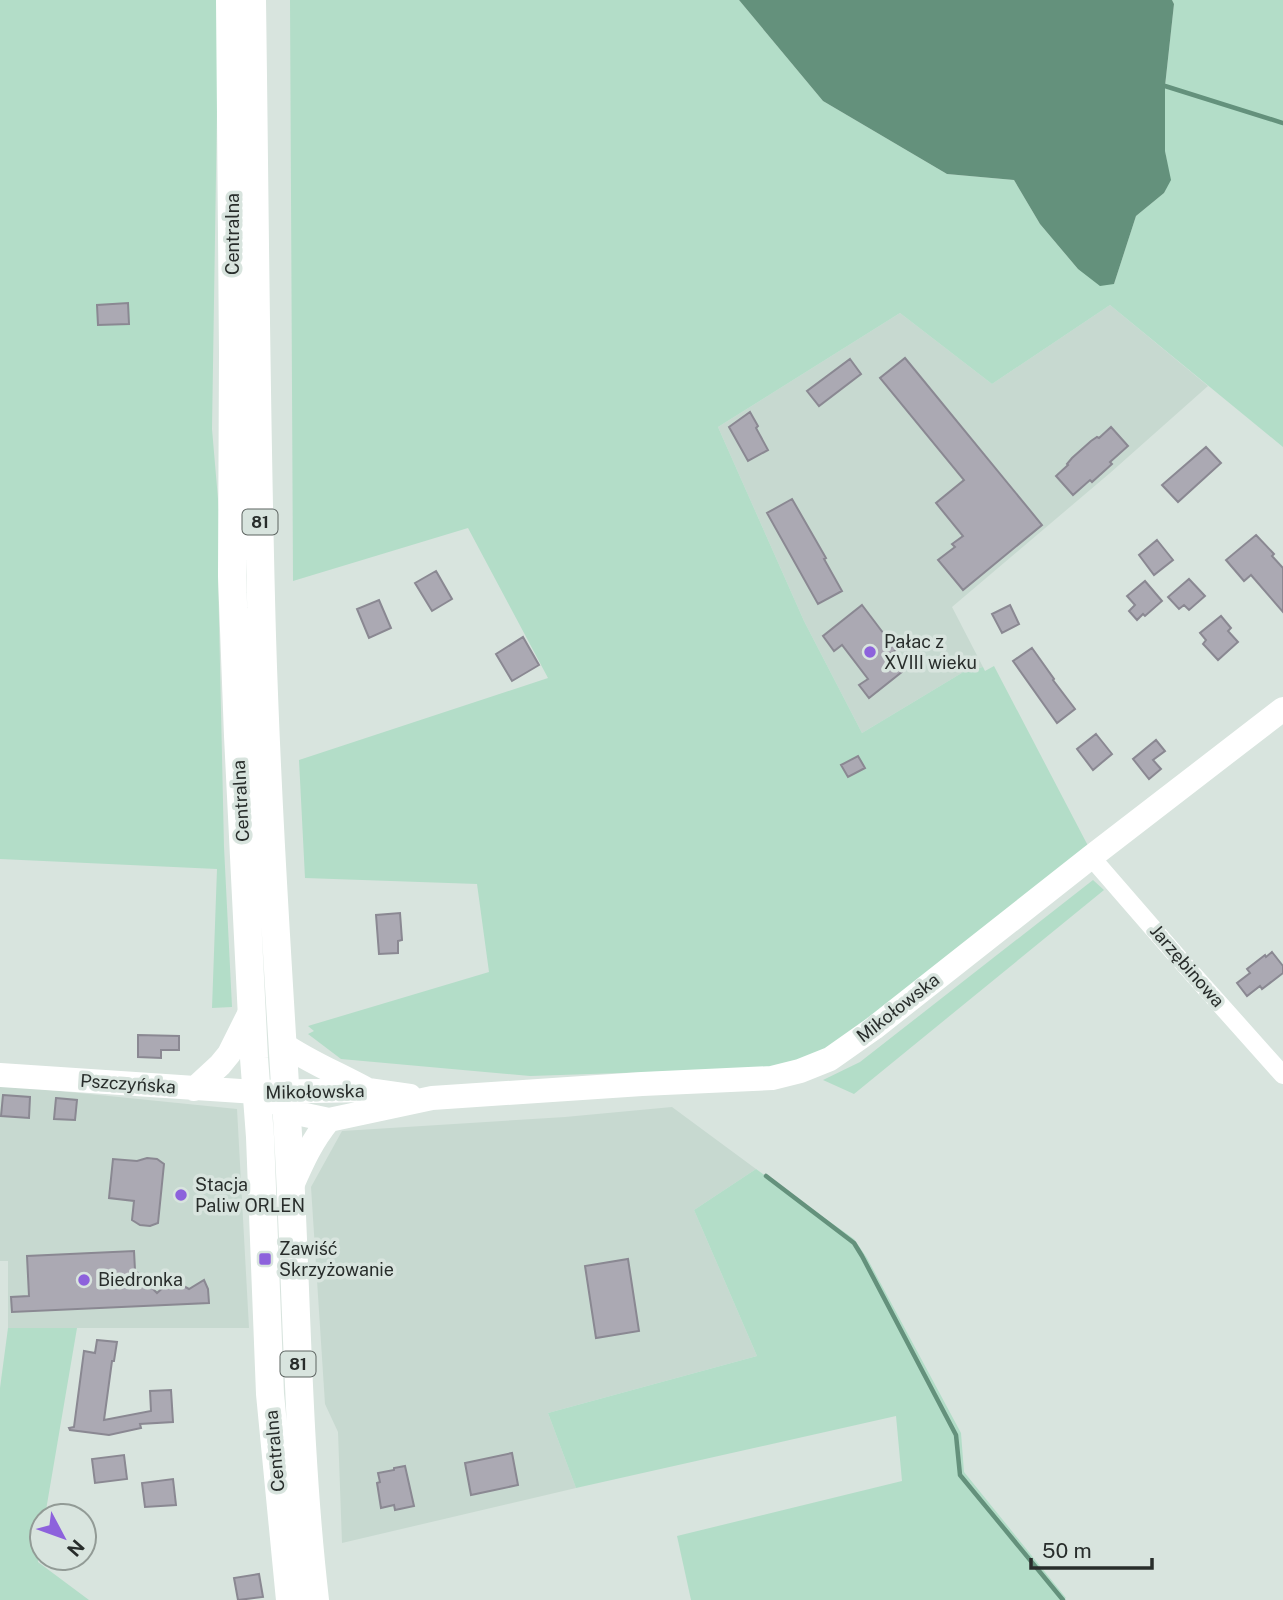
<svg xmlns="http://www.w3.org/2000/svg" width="1283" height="1600" viewBox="0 0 1283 1600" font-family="'Public Sans',sans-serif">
<rect width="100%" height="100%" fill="#d8e4de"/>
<path fill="#c7d9d0" d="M1110,305L1208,386L1110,473L952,607L983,667L965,671L862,733L804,621L718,427L900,313L992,384Z
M0,1085L237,1109L249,1328H8V1261H0Z
M672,1107L756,1169L694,1210L757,1356L548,1413L576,1488L342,1543L338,1432L325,1404L311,1187L342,1131L565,1117Z"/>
<path fill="#b3ddc8" d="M0,0H217L218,45L212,429L221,534L218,574L224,847L232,1007L212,1008L217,869L0,859Z
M290,0H739L823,101L947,174L1014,180L1040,224L1078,269L1114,284L1136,216L1164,193L1170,180L1165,151V86L1174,4L1172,0H1283V447L1110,305L992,384L900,313L718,427L804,621L862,733L965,671L983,667L985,671L994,666L1097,863L835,1050L769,1068L530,1076L341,1059L308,1034L314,1031L308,1026L489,972L477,884L305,878L299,760L548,678L468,528L293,581Z
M1093,880L1104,890L854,1094L823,1080L860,1062Z
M756,1169L854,1239L867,1258L961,1433L964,1472L1066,1598L1063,1600H691L677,1536L902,1481L896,1416L576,1488L548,1413L757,1356L694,1210Z
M8,1328H77L45,1516H42V1537L38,1562L89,1600H0V1388Z"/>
<path fill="#64917c" d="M739,0H1172L1174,4L1165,86V151L1171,180L1164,193L1136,216L1114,284L1100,286L1078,269L1040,224L1014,180L947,174L823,101Z"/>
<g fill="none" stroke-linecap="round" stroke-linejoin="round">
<path stroke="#64917c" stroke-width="4.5" d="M1165,86L1283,123
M766,1176L854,1243L862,1256L956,1435L960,1475L1063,1600"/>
</g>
<path fill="#aba9b3" stroke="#8a8892" stroke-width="2" d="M128,303L129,324L98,325L97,305Z
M905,358L1042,525L963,590L938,560L955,547L952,544L963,536L936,503L964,480L880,378Z
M850,359L861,374L819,406L807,391Z
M750,412L758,426L756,428L768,450L748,461L729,427Z
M1111,427L1128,446L1110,462L1112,464L1092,482L1090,480L1073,495L1056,476L1068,465L1067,464L1072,458L1091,441L1097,437L1099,438Z
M1206,447L1221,463L1178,502L1162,485Z
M792,499L826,558L824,559L842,591L818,604L767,513Z
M1256,535L1274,554L1272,556L1283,568V612L1251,575L1244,581L1226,560Z
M1157,540L1173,560L1154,575L1139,555Z
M436,571L452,599L432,611L415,583Z
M1189,579L1205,596L1189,610L1184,605L1179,609L1168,597Z
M1145,581L1162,601L1145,616L1143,614L1137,620L1129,611L1135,605L1127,596Z
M379,600L391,628L369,638L357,609Z
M862,605L896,650L890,654L903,671L869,698L859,685L868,679L842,645L834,651L823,636Z
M1010,605L1019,624L1002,633L992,614Z
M1221,616L1231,628L1228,631L1238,642L1218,660L1203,644L1206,640L1200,633Z
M523,637L539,665L512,681L496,654Z
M1032,648L1054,679L1053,680L1075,709L1057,723L1013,661Z
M1096,734L1112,754L1093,770L1077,749Z
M1156,740L1165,751L1153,760L1161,769L1149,779L1133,759Z
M858,756L865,768L848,777L841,765Z
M400,913L402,940L398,941V953L379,954L376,915Z
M1272,952L1283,966V973L1262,989L1260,986L1247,996L1237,983L1250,973L1247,969L1265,955L1266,957Z
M138,1035L179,1036V1050H161V1058L138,1057Z
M3,1095L30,1097L29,1118L1,1116Z
M56,1098L77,1100L75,1120L54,1119Z
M147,1158L157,1159L164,1164L158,1223L150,1226L140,1225L132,1220L134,1201L109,1198L113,1159L137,1161Z
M134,1251L135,1270L141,1276L142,1284L150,1286L157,1293L167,1284L173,1286L178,1283L189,1289L204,1280L208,1289L209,1303L12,1312L11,1297L29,1296L27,1256Z
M628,1259L639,1331L596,1338L585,1266Z
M97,1340L117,1342L114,1361H112L104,1420L151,1411L150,1391L171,1390L173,1422L140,1424L141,1428L109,1435L70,1430L69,1428L74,1427L84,1351L95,1353Z
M512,1453L518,1485L471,1495L465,1463Z
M124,1455L127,1479L95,1483L92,1459Z
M405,1466L414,1506L395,1510L394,1505L381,1508L377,1483L380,1482L378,1473L394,1470V1468Z
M173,1479L176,1505L145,1507L142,1483Z
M259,1574L263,1597L238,1600L234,1578Z"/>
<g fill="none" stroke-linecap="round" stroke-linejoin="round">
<path stroke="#fff" stroke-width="18" d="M1091,857L1183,963L1283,1075"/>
<path stroke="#fff" stroke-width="24" d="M283,1044C309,1062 339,1074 368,1090
M0,1075L256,1092L368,1090L410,1096
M194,1089L220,1065L229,1054L252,1008
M256,1092L296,1113L329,1120L432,1098L642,1084L772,1078L800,1071L830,1059L874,1028L1091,857L1283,709
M291,1188C302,1163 311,1142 329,1120"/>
<path stroke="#fff" stroke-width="28" d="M230,0L233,352L232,576L238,736L254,1058L260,1137L270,1394L290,1600
M252,0C255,212 256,424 262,636C267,802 278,968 288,1134C297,1289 297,1445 315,1600"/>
</g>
<g fill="#8d62dc" stroke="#d8e4de" stroke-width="2.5">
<circle cx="870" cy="652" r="7"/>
<circle cx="181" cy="1195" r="7"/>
<rect x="258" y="1252" width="14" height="14" rx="3.5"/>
<circle cx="84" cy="1280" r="7"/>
</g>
<g text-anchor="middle" stroke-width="7" stroke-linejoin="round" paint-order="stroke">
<g fill="#d8e4de" stroke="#5d6461" stroke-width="2">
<rect x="242.5" y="509.5" width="35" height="25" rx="5"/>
<rect x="280.5" y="1351.5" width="35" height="25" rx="5"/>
</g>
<g font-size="16" font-weight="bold" fill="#282d2b">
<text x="260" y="528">81</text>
<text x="298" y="1370">81</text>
</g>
<g font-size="18" fill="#282d2b" stroke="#d8e4de">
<text transform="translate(233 234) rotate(-90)" y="6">Centralna</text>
<text transform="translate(241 801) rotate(-93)" y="6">Centralna</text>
<text transform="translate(1187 966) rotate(49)" y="6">Jarzębinowa</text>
<text transform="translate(898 1008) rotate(-38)" y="6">Mikołowska</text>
<text transform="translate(128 1084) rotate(4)" y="6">Pszczyńska</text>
<text transform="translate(315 1092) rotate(-1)" y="6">Mikołowska</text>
<text transform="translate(275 1451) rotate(-95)" y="6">Centralna</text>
</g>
<g font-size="18" fill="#282d2b" stroke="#d8e4de" text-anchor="start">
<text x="884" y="648">Pałac z<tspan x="884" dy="21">XVIII wieku</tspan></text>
<text x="195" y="1191">Stacja<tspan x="195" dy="21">Paliw ORLEN</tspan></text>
<text x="279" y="1255">Zawiść<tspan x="279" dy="21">Skrzyżowanie</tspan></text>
<text x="98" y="1286">Biedronka</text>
</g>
</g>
<g transform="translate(63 1537) rotate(131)"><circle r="33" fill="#d8e4de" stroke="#929b96" stroke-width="2"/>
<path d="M0-5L12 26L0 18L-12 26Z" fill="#8d62dc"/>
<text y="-10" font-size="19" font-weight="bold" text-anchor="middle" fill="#282d2b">N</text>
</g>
<path d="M1031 1558v10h121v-10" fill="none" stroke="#282d2b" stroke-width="3.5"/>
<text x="1042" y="1558" font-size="21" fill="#282d2b" stroke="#d8e4de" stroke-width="5" paint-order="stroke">50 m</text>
</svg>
